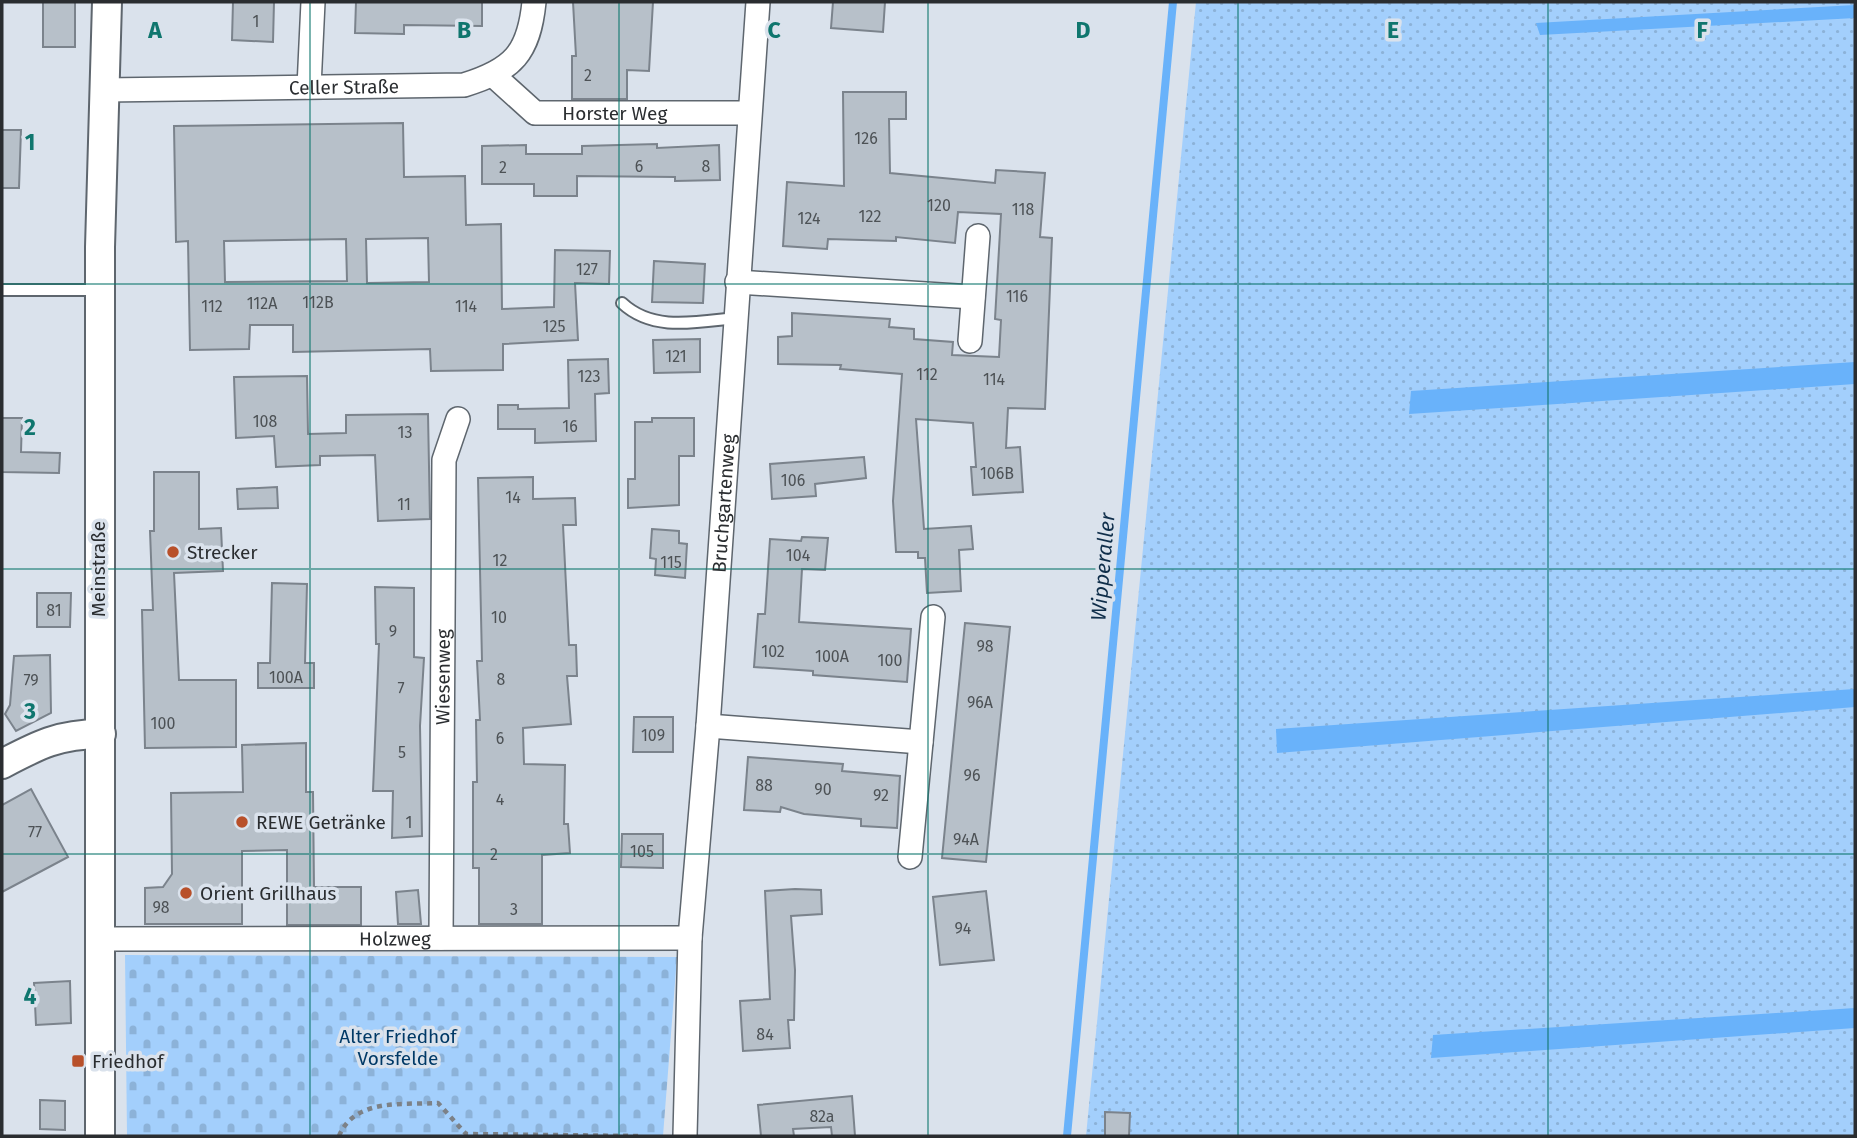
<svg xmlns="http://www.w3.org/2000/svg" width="1857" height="1138" viewBox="0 0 1857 1138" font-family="'Fira Sans',sans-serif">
<defs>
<pattern id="cemetery-stones" width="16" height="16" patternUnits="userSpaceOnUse" patternTransform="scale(1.75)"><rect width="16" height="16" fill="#a3cffc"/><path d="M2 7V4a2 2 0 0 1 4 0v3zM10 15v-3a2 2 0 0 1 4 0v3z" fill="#8cb2d8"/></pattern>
<pattern id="park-dots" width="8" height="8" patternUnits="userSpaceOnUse" patternTransform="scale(1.75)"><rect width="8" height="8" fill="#a3cffc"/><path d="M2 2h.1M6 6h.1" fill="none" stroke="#8cb2d8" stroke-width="1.8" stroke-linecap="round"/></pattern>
</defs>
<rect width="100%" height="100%" fill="#dae2ec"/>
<path fill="url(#cemetery-stones)" d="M125,955L677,957L663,1136H127Z"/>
<path fill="url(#park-dots)" d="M1196,2H1855V1136H1086Z"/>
<path fill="#69b2fa" d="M1855,5V18L1540,35L1536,23Z
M1855,362V384L1409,414L1411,391Z
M1855,689V707L1277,753L1276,729Z
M1855,1008V1028L1431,1058L1433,1035Z"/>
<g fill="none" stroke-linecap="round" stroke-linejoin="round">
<path stroke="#69b2fa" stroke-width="8" d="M1067,1136L1173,2"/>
</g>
<path fill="#b7c0c9" stroke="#7b838c" stroke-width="2" fill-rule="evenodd" d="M43,2H75V47H43Z
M233,2H274L273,42L232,40Z
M356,2H482V26L404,25V34L355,33Z
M573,2H653L649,71L627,70V99H572V56H576Z
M833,2H885L883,32L831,28Z
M843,92H906V119H889L890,173L995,183L996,170L1045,173L1040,237L1052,238L1045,409L1008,408L1006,448L1020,447L1023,492L973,495L971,467H976L973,423L916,419L924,529L971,526L973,549L959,550L961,591L927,593L925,558H918V552H896L893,501L902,374L840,369L841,365L778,364V337L792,336V313L890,319L889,327L914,329V339L953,342L952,355L999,357L1001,320L995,319L1001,214L958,212L955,243L896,237V241L828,239L827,249L783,246L787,182L844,186Z
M403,123L404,177L465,176L466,225L501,224L502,309L554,307L555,250L610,251L609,284L575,283L578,340L503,344V370L431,371L430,349L293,352V325H250L249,349L190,350L188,241L176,242L174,126ZM428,238L429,282L367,283L366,239ZM346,239L347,281L225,282L224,241Z
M2,130H21L19,188H2Z
M657,144V148L719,145L720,180L675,181V177L577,176V196H534V184H482V146L526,145V154H582V146Z
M654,261L705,264L703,303L652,302Z
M700,339V372L654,373L653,340Z
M608,359L609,393L595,394L596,441L535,443V429H498V405H518V409L569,408L568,360Z
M307,376L308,434L346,433V415L428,414L430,519L378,521L375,455L320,456V465L276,467L274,436L236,438L234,377Z
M2,418H22L21,452L60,453L59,473L2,472Z
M652,418H694V456H679V505L628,508V479H635V422H652Z
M864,457L866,478L815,484L816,496L772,499L770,464Z
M154,472H199V529L221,528L223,571L174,573L179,680H236V747L145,748L142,610H153L150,531H154Z
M533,477V499L575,498L576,525H563L569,645H576L577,676H567L571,724L523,728L524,764L565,765L564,824H568L570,853L542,855V924H479V868H473V782H477L476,720H480L477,661H482L478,478Z
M277,487L278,508L238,509L237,489Z
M652,529L679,531V543L687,544L685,578L655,575L656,559L650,558Z
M802,537L828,538L825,570L802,569L799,622L911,629L907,682L813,675V671L754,667L758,614H765L770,539L801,541Z
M272,583L307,584L305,663H314V688H258V663H270Z
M375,587L414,588V657L424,658L420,726L422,836L392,838L393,791H373L379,644H376Z
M37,593H71L70,627H37Z
M965,623L1010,627L986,862L942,858Z
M50,655L51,713L16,731L5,714L10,705L14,656Z
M634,717H673V752H633Z
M306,743V792H313L314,887H361V925H287V850L242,851V924H145V888L163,887L172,874L171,793L243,792L242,745Z
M748,757L843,764L842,771L900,776L897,828L861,826V819L804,814L781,807L780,812L744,810Z
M31,789L68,857L2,892V805Z
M622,834H663V868L621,867Z
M795,889L821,890L822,914L791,916L795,970L794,1020H788L790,1048L743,1051L740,1001L770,999L765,891Z
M418,890L421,924H398L396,892Z
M986,891L994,960L940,965L933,897Z
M70,981L71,1023L36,1025L34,983Z
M852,1096L855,1136H832L831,1127L793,1129L794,1136H761L758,1105Z
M40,1100L65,1101V1130L40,1129Z
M1105,1112L1130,1113L1129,1136H1105Z"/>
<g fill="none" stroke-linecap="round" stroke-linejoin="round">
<defs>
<path id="service" d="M2,290H100
M622,303C653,332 696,322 735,318"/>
<g id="minor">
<path id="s1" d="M494,76L535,113H749"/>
<path d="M309,87L313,2"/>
<path id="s2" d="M104,90L464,85C513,70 529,53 534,2"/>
<path d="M737,282L973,297"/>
<path d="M970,341L978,236"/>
<path d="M708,726L921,742"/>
<path d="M910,857L933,617"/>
<path id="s3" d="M441,938L444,460L458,419"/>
<path id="s4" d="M101,939L690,938"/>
<path id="s5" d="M685,1136L690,938L708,726L758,2"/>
</g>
<path id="tertiary" d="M2,764C38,745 59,734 101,734
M100,1136V247L107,2"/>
</defs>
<use href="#service" stroke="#5e666e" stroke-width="14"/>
<use href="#minor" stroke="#5e666e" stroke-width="26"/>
<use href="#tertiary" stroke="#5e666e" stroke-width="32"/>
<path stroke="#7c8187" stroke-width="4.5" stroke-dasharray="5 5" stroke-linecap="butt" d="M339,1136C355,1098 402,1105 438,1103L466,1134L640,1136"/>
<use href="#service" stroke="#fff" stroke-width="10"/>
<use href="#minor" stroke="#fff" stroke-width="23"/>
<use href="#tertiary" stroke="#fff" stroke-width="28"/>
</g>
<path fill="none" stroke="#0f766e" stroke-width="2" stroke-opacity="0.55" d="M310,2V1136M619,2V1136M928,2V1136M1238,2V1136M1548,2V1136M2,284H1855M2,569H1855M2,854H1855"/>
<g fill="#b8502a" stroke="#dae2ec" stroke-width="2.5">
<circle cx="173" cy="552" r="7"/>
<circle cx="242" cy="822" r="7"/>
<circle cx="186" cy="893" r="7"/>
<rect x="71" y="1054" width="14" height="14" rx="3.5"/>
</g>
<g text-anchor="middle" stroke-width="7" stroke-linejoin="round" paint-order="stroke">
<g font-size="16" fill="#4d5256">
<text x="256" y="27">1</text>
<text x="588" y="81">2</text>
<text x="866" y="144">126</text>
<text x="639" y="172">6</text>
<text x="706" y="172">8</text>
<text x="503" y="173">2</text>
<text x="939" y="211">120</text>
<text x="1023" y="215">118</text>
<text x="870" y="222">122</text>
<text x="809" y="224">124</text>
<text x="587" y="275">127</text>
<text x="1017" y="302">116</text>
<text x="318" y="308">112B</text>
<text x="262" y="309">112A</text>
<text x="212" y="312">112</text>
<text x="466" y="312">114</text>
<text x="554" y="332">125</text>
<text x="676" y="362">121</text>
<text x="927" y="380">112</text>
<text x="589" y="382">123</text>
<text x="994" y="385">114</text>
<text x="265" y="427">108</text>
<text x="570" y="432">16</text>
<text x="405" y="438">13</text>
<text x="997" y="479">106B</text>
<text x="793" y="486">106</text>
<text x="513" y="503">14</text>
<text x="404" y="510">11</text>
<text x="798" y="561">104</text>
<text x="500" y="566">12</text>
<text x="671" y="568">115</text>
<text x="54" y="616">81</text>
<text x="499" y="623">10</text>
<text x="393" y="637">9</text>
<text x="985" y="652">98</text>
<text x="773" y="657">102</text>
<text x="832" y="662">100A</text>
<text x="890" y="666">100</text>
<text x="286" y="683">100A</text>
<text x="501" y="685">8</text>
<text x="31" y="686">79</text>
<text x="401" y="694">7</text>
<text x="980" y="708">96A</text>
<text x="163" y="729">100</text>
<text x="653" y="741">109</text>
<text x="500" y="744">6</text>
<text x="402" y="758">5</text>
<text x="972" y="781">96</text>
<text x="764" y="791">88</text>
<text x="823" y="795">90</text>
<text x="881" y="801">92</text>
<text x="500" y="805">4</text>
<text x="409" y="828">1</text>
<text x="35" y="838">77</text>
<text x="966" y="845">94A</text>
<text x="642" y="857">105</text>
<text x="494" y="860">2</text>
<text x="161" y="913">98</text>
<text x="514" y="915">3</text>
<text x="963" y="934">94</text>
<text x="765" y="1040">84</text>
<text x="822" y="1122">82a</text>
</g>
<g font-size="19" fill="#2a2d30" stroke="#dae2ec">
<text dy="7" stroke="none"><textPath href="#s2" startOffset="240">Celler Straße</textPath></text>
<text dy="7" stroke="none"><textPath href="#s1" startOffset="135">Horster Weg</textPath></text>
<text dy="7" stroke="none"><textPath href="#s5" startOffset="634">Bruchgartenweg</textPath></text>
<text transform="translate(98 569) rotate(-90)" y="7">Meinstraße</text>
<text dy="7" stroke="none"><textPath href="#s3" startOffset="261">Wiesenweg</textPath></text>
<text dy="7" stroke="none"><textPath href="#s4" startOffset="294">Holzweg</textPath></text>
</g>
<g font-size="19" fill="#2a2d30" stroke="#dae2ec" text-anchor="start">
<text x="187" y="559">Strecker</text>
<text x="256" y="829">REWE Getränke</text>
<text x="200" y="900">Orient Grillhaus</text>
<text x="92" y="1068">Friedhof</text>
</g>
<g font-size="19" fill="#003966" stroke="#dae2ec">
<text x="398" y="1043">Alter Friedhof<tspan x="398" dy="22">Vorsfelde</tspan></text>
</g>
<g font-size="21" font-style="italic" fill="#0f2e4a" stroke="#dae2ec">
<text transform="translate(1103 567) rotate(-85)" y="7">Wipperaller</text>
</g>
</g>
<g font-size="23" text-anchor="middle" font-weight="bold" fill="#0f766e" stroke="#dae2ec" stroke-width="7" stroke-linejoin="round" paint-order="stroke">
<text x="155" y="38">A</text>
<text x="464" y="38">B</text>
<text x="774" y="38">C</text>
<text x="1083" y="38">D</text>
<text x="1393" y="38">E</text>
<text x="1702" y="38">F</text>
<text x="30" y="150">1</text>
<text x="30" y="435">2</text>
<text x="30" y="719">3</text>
<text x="30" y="1004">4</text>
</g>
<rect width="1857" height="1138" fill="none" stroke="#2a2d30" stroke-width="7"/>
</svg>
